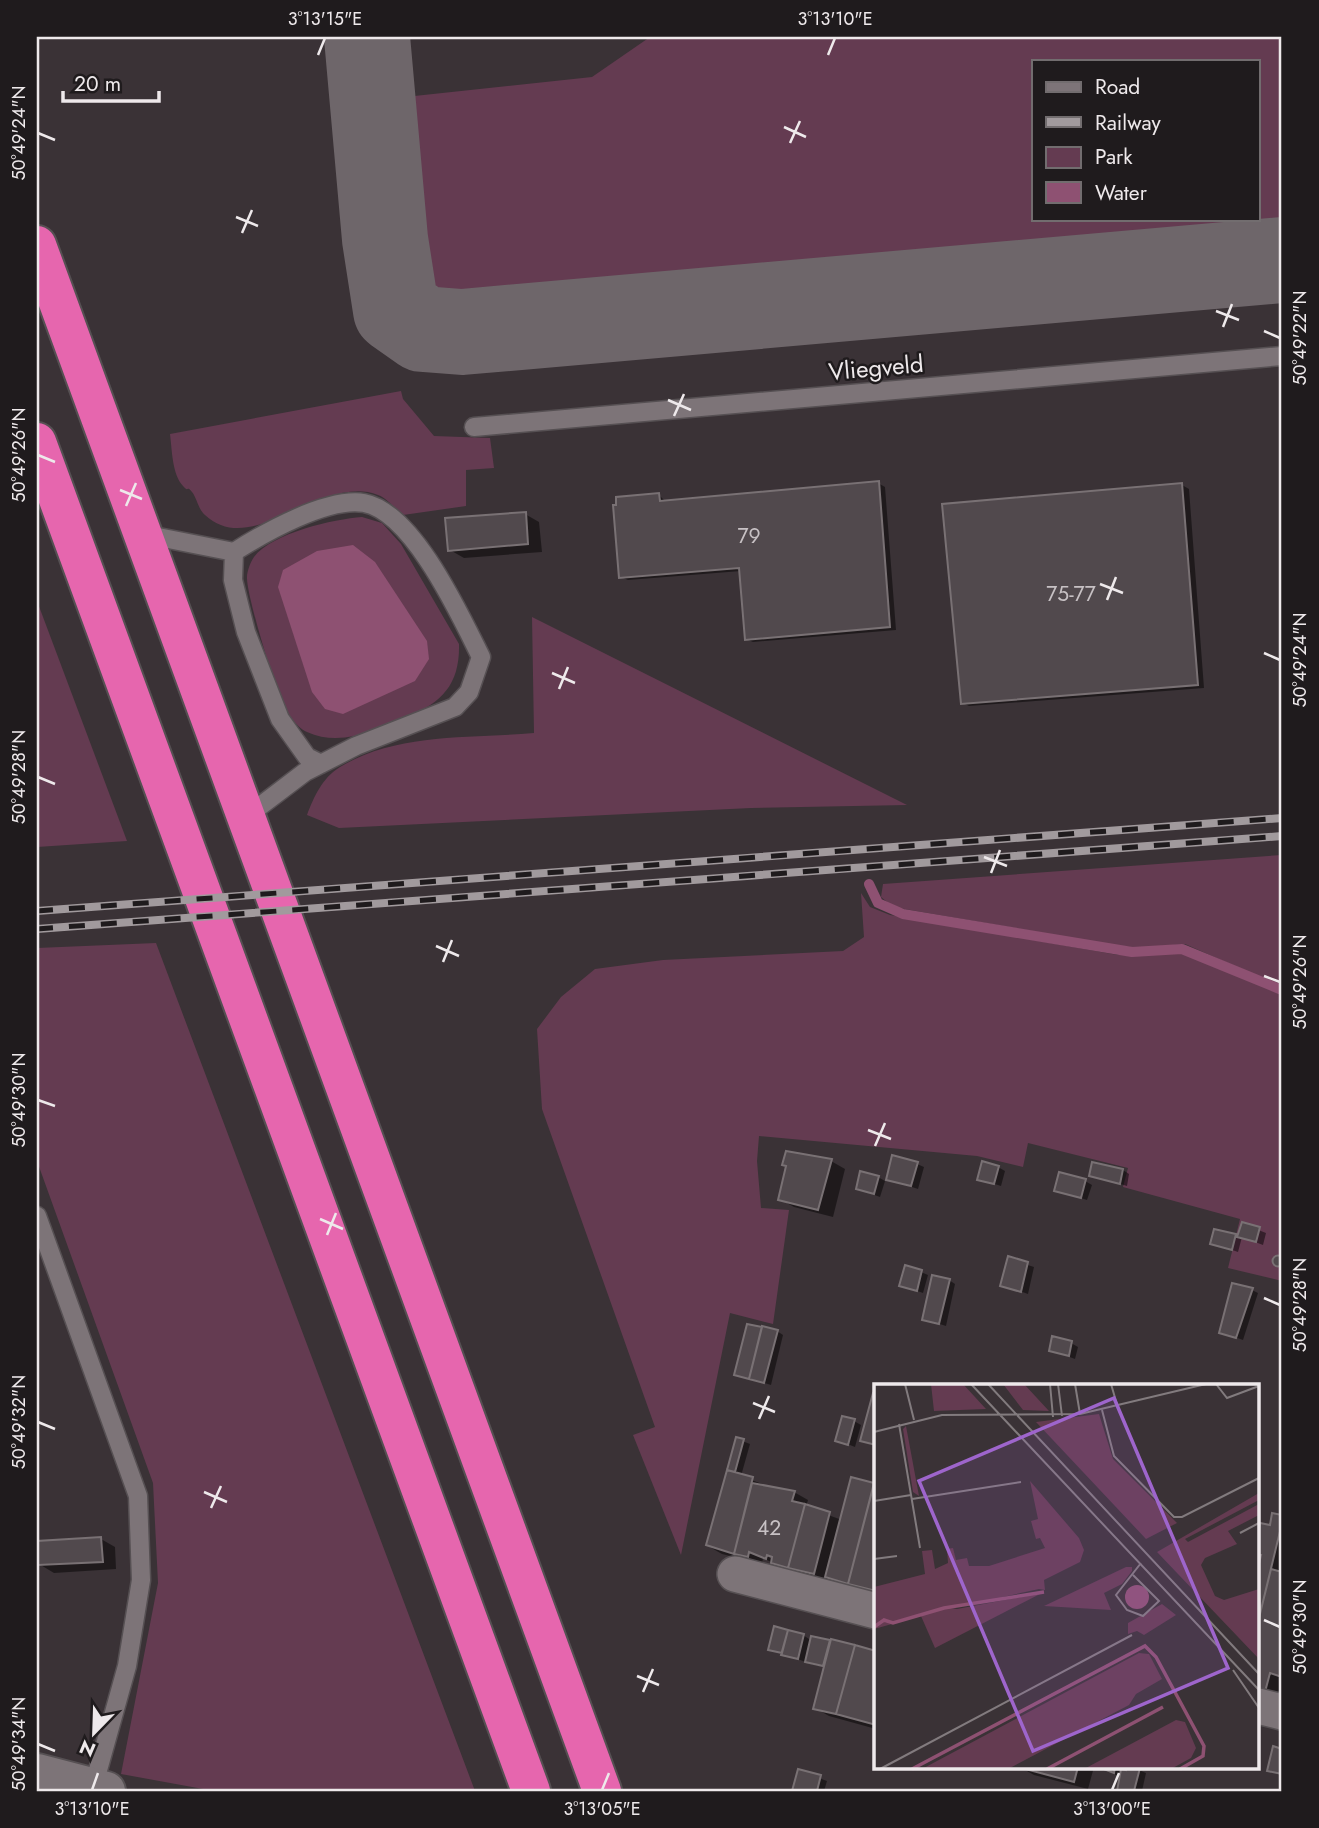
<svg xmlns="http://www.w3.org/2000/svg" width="1319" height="1828" viewBox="0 0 1319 1828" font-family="Jost,sans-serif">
<rect width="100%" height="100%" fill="#3a3236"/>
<path fill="#643b51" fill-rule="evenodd" d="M650,37H1282V232L473,304C445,298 435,296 420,270L405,97L592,77ZM1034,61H1258V219H1034Z
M401,391L403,399L434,436L490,438L494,468L466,470V506L403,515C395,509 387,498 378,495C321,473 253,560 205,515C198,509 197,498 192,492C186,485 189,493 183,486C172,474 172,449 170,434Z
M362,517L382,523L401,544L459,644C460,683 443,702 409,716C377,729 342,748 307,732C296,727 285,711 281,700C273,681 246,593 247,577C247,571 251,561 254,557C272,533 334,519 362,517Z
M37,601L127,841L37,847Z
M532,617L907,805L751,808L339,828L307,815C314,797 322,778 340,767C398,732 469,739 534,733Z
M1282,855V987L1185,944L1138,948L1107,944L893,907L881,897L883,884Z
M861,893L870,907L890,915L1118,955L1190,953L1282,994V1281L1228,1268L1240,1219L1123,1187L1128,1168L1028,1143L1023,1167L977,1156L759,1136L757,1161L761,1208L789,1210L773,1324L730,1313L681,1555L633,1435L655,1427L542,1109L537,1029L561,997L595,969L663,960L843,951L864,937Z
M156,943L475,1791H214L121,1774L158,1583L153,1483L37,1161V948Z"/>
<path fill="#8e5172" d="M353,545L375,562L427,641L429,659L415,681L343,714L325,709L312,692L278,587L283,570L317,551Z"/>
<path fill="#0007" fill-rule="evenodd" d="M878,483L885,487L896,630L753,642L746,639L741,571L628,580L621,577L618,507L659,495L666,502Z
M1182,485L1189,489L1204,688L969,706L963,703Z
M525,514L539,522L542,552L464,558L450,550Z
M831,1161L845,1169L833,1217L794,1207L780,1199Z
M917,1164L924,1167L918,1189L888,1179Z
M998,1167L1005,1171L1001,1186L979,1179Z
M1123,1170L1129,1174L1127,1186L1091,1175Z
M878,1177L885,1181L880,1197L858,1189Z
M1085,1181L1092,1185L1087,1200L1056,1190Z
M1243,1224L1266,1233L1263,1245L1242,1237L1238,1252L1212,1243L1235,1236L1239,1238Z
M1275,1257L1282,1259V1266L1274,1262Z
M1009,1259L1034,1267L1028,1294L1002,1285Z
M921,1272L928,1275L923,1293L901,1285Z
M949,1280L955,1284L946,1326L924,1319Z
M1252,1290L1258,1293L1243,1340L1221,1332Z
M777,1331L783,1335L771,1385L736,1374Z
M1071,1343L1078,1347L1075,1359L1051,1350Z
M854,1421L861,1425L855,1447L837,1440Z
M737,1439L750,1444L741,1476L767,1486L794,1492L808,1500L806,1507L842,1520L852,1479L876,1483V1594L841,1585L829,1578L828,1581L787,1570L763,1558L762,1564L722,1554L708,1546ZM759,1552L774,1556V1560Z
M1273,1515L1282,1517V1687L1279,1698L1258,1693V1630L1261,1617L1258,1615V1540L1262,1525L1271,1527Z
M101,1539L115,1547L116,1569L54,1573L39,1564Z
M803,1635L812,1641L813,1638L832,1641L876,1653V1729L829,1716L815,1708L826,1665L817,1660L815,1663L820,1666L814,1665L770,1649Z
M1020,1767H1094L1088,1789L1034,1775Z
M1101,1767H1131L1146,1773L1142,1791H1119L1121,1778Z
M799,1771L827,1781L824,1791H794Z"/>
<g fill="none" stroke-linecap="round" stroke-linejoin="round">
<path stroke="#8e5172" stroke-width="10" d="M869,884L878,903L903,914L1132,952L1182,949L1282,990"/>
<path stroke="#6e666a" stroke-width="86" d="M367,37L385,239L396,310L423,329L462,332L1282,260"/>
</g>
<path fill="#51494d" stroke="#797174" stroke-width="2" d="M879,481L890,627L745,640L739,568L619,578L613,505H616V497L659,493L660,501Z
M1182,483L1198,685L961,704L942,504Z
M526,512L528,544L448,551L445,518Z
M786,1151L832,1159L818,1210L778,1200L786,1166L782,1165Z
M892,1155L918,1162L911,1186L886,1180Z
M982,1161L999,1166L994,1184L977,1180Z
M1092,1162L1123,1169L1120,1184L1089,1176Z
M860,1171L879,1176L874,1194L856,1189Z
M1059,1172L1086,1179L1081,1198L1054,1191Z
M1242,1222L1260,1227L1256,1242L1237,1237Z
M1214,1229L1236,1234L1232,1250L1210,1244Z
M1272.5 1261a5.5 5.5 0 1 1 11 0a5.5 5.5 0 1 1-11 0Z
M1008,1256L1028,1262L1021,1292L1000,1286Z
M905,1265L922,1270L917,1291L899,1286Z
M932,1275L950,1279L939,1324L922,1320Z
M1232,1283L1253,1288L1236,1338L1219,1333Z
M747,1324L762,1327L749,1379L734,1375Z
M762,1326L778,1330L764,1383L749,1379Z
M1052,1336L1072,1341L1069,1356L1049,1351Z
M873,1393L876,1394V1445L860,1441Z
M842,1416L855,1419L848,1445L835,1441Z
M736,1437L744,1439L735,1472L727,1470Z
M727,1470L753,1477L734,1554L706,1545Z
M851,1477L874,1483L848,1584L825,1577Z
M875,1480H876V1591L848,1584Z
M752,1483L795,1491L792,1501L805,1504L788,1568L771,1563L772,1557L767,1555L766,1559L749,1552L748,1557L734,1554Z
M805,1504L830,1512L814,1574L788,1568Z
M1272,1513L1282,1515V1523L1260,1614L1258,1568L1261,1555H1258V1533L1260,1523L1270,1525Z
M101,1537L103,1562L38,1565L37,1541Z
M1271,1569L1282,1572V1677L1270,1673L1265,1692L1258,1690V1622Z
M774,1626L788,1630L782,1653L768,1650Z
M788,1630L804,1634L798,1659L781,1655Z
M811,1636L830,1640L823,1666L805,1662Z
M831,1639L855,1645L836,1714L813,1709Z
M855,1645L876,1651V1725L836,1714Z
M1273,1746L1282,1749V1774L1267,1771Z
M1018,1767H1078L1074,1782Z
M1099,1767H1115L1114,1773Z
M1127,1767L1140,1768L1134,1791H1117L1121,1769L1126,1770Z
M798,1769L821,1775L817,1791H792Z"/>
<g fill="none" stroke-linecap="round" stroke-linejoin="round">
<defs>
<path id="service" d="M474,427L1282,356
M143,534L234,552
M247,816L305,772L356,746L455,707L469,692L481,657C460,615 413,512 364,503C327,497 264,533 234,552L233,580L246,632L280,719L307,757L321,764
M37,1216L138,1496L141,1580L127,1666L93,1788"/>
<path id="minor" d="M735,1574L876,1611
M1258,1706L1282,1712"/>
<path id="tertiary" d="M37,1773L106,1791"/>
<path id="motorway" d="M37,245L602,1791
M37,442L531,1791"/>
</defs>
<use href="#service" stroke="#565053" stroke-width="21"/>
<use href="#minor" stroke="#565053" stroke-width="38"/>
<use href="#tertiary" stroke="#565053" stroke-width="42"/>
<use href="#motorway" stroke="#565053" stroke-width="42"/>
<use href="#service" stroke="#7d7478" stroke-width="18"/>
<use href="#minor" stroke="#7d7478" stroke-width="35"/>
<use href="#tertiary" stroke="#7d7478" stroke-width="38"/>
<use href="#motorway" stroke="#e666ae" stroke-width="38"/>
<defs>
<path id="rail" d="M37,911L1282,818
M37,929L1282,836"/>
</defs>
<use href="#rail" stroke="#a19a9d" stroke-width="8"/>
<use href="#rail" stroke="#1f1b1d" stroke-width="5" stroke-dasharray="16" stroke-linecap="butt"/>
</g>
<path fill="none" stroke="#eee9eb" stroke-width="2.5" d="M318,55L325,38M828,55L835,38M784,127L806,137M38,133L55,140M790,143L800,121M236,217L258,226M242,233L252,210M1216,311L1239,320M1223,327L1232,304M1264,331L1280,338M668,400L691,410M674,416L684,394M38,455L55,462M120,490L142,499M126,506L136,483M1100,584L1123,593M1107,600L1116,577M1264,653L1280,660M552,673L575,683M559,689L568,667M38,777L55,784M984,857L1007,866M991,873L1000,850M436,946L459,956M443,962L452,940M1264,976L1280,982M38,1100L55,1106M868,1130L891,1139M875,1146L885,1123M320,1219L343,1229M327,1235L336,1213M1264,1298L1280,1305M753,1403L775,1412M759,1419L769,1396M38,1422L55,1429M204,1492L227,1502M211,1508L221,1486M1264,1620L1280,1627M637,1676L659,1685M643,1692L653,1669M38,1744L55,1751M92,1790L98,1773M602,1790L609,1773M1112,1790L1119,1773"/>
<g text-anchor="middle" stroke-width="5" stroke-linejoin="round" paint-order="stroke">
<g font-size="21" fill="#c7c1c4">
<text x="749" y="543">79</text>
<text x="1071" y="601">75-77</text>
<text x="769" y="1535">42</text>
</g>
<g font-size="24" fill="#eee9eb" stroke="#1f1b1d">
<text transform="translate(876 368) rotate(-5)" y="8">Vliegveld</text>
</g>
</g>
<g transform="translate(874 1384)">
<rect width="385" height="385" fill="#3a3236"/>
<path d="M57,0H89L112,25L60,27ZM129,0H150L175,27L149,26ZM225,30L239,75L303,139L272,155L162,38ZM32,42L45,112L39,108L29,45ZM156,97L205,154L210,166L206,178L170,196L171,206L165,205L129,213L119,218H102L70,223L83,225L168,209L61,264L47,232L0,245V203L51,190L48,167L58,166L61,185L74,179L73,165L79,164L82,176L93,174L95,182H115L171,164L166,154L162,155L157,137L164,135ZM385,109V116L311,155L314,158L385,120V131L354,147L363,160L331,174L327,181L341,212L350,216L385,205V275L283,168ZM252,183H258V187L248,200L230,209L237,226L170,222ZM288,220L302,231L270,251L263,247L254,250V239ZM265,269L275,270L288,295L262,310L255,321L134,385H48ZM302,336L311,338L322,364L317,374L297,385H210Z" fill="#643b51"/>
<path d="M251 213a12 12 0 1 1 24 0a12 12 0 1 1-24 0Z" fill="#8e5172"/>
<path fill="none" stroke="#8e5172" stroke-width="3.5" d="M0,243L10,236L19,239L70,224L170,208M38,385L271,262L282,273L330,362L329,372L306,385M173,385L289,323"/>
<path fill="none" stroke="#827b7e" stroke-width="2" d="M31,0L40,36M97,0L385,306M114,0L385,290M176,0L179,33M184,0L188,32M201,0L206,30M237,0L244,24M342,0L353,14L385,2M228,26L240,72L300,133H308L385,94M25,40L46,164M0,48L68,31L206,30L332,0M38,115L147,98M0,117L37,111M366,149L385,139M0,175L23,172M259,191L285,217L269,232L253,226L242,211L267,179M359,286L385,324M6,385L258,251"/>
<path fill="#9e65cc" fill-opacity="0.15" stroke="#9e65cc" stroke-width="3.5" d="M240,14L354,284L159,367L45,97Z"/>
<rect width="385" height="385" fill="none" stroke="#eee9eb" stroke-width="3.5"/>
</g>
<rect width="1319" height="1828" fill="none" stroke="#1f1b1d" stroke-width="77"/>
<rect x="1032" y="60" width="228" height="161" fill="#1f1b1d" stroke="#726d6f" stroke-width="2"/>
<rect x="1046" y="82" width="35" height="10" fill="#7d7478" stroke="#726d6f" stroke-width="2"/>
<text x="1095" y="94" font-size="21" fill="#eee9eb">Road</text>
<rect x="1046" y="117" width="35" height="10" fill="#a19a9d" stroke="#726d6f" stroke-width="2"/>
<text x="1095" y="130" font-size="21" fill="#eee9eb">Railway</text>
<rect x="1046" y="147" width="35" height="21" fill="#643b51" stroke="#726d6f" stroke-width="2"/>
<text x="1095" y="164" font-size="21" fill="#eee9eb">Park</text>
<rect x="1046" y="182" width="35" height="21" fill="#8e5172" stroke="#726d6f" stroke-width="2"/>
<text x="1095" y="200" font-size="21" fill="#eee9eb">Water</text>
<g transform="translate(94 1733) rotate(203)" stroke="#1f1b1d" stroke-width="5" paint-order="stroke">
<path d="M0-5L12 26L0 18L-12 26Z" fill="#eee9eb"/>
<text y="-10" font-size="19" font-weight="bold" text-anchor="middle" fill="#eee9eb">N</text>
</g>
<path d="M63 91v10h96v-10" fill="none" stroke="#eee9eb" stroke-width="3.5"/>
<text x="74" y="91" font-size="21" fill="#eee9eb" stroke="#1f1b1d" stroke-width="5" paint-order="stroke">20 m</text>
<rect x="38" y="38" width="1242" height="1752" fill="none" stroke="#eee9eb" stroke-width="2.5"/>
<g font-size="18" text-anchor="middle" fill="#eee9eb">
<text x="325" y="25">3°13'15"E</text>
<text x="835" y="25">3°13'10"E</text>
<text transform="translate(19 133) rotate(-90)" y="6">50°49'24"N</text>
<text transform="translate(1300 338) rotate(-90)" y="6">50°49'22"N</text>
<text transform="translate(19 455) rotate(-90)" y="6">50°49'26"N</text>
<text transform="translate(1300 660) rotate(-90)" y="6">50°49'24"N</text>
<text transform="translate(19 777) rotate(-90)" y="6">50°49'28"N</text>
<text transform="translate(1300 982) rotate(-90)" y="6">50°49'26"N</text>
<text transform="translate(19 1100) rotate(-90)" y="6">50°49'30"N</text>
<text transform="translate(1300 1305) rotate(-90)" y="6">50°49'28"N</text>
<text transform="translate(19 1422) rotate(-90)" y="6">50°49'32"N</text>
<text transform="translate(1300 1627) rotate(-90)" y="6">50°49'30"N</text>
<text transform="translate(19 1744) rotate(-90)" y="6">50°49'34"N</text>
<text x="92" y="1815">3°13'10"E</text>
<text x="602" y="1815">3°13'05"E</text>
<text x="1112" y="1815">3°13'00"E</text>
</g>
</svg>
